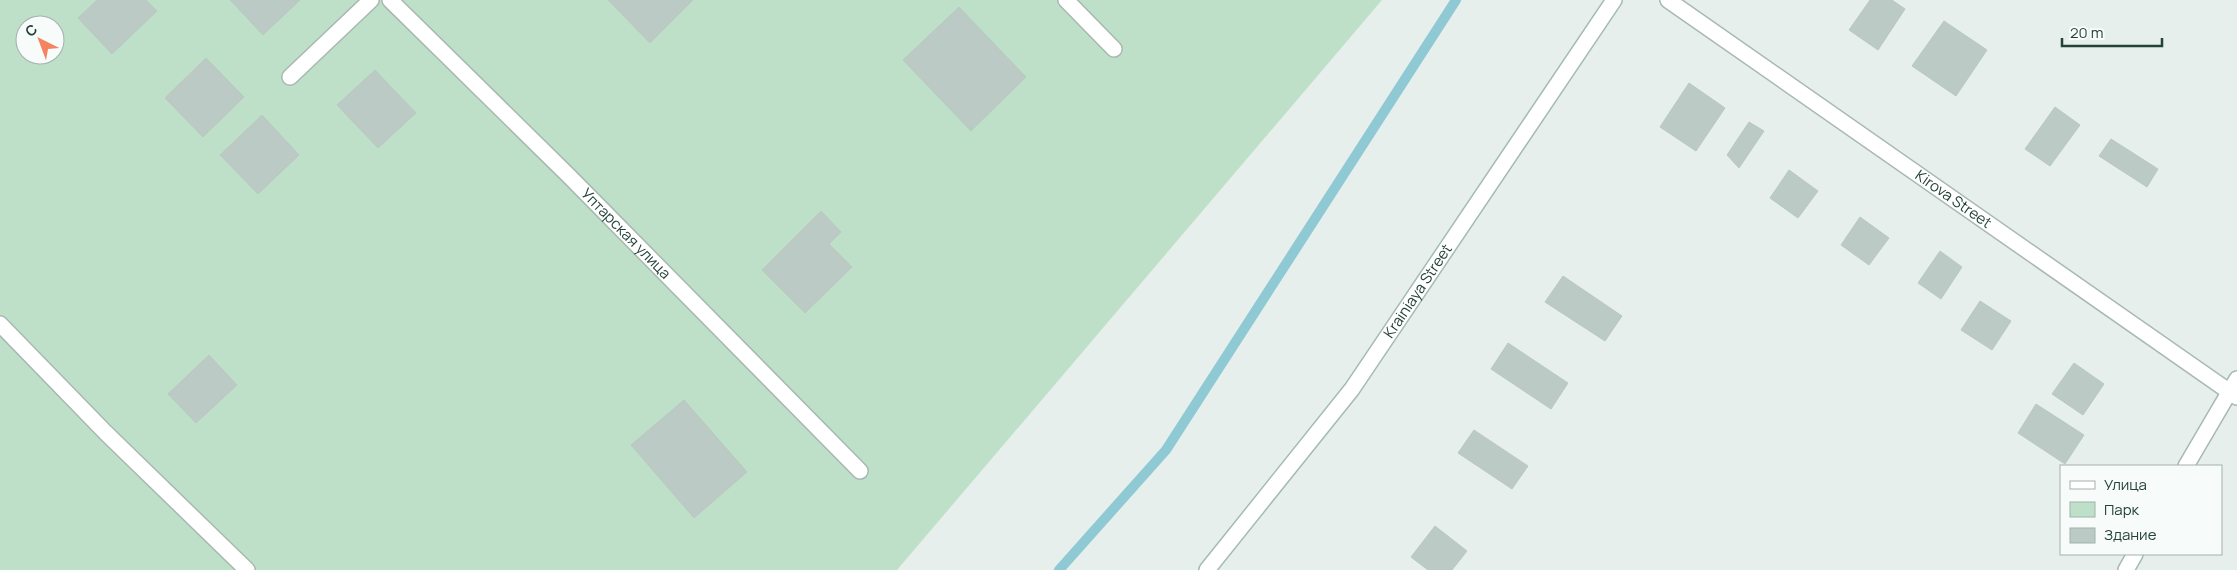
<svg xmlns="http://www.w3.org/2000/svg" width="2237" height="570" viewBox="0 0 2237 570" font-family="Manrope,sans-serif">
<rect width="100%" height="100%" fill="#e6efeb"/>
<path fill="#bfe0c8" fill-rule="evenodd" d="M0,0H1382L897,570H0ZM25,25H55V55H25Z"/>
<g fill="none" stroke-linecap="round" stroke-linejoin="round">
<path stroke="#8ec9d4" stroke-width="10" d="M1059,570L1166,450L1456,0"/>
</g>
<path fill="#bbcac4" stroke="#b8c9c2" d="M97,0H146L157,11L112,54L78,18Z
M230,0H300L263,35Z
M608,0H693L650,43Z
M1870,0H1892L1905,9L1878,50L1849,30Z
M959,7L1026,77L971,131L903,60Z
M1944,21L1987,50L1956,96L1912,66Z
M206,58L244,97L203,137L165,98Z
M375,70L416,113L378,148L337,105Z
M1689,83L1725,108L1696,151L1660,127Z
M2055,107L2080,125L2050,166L2025,149Z
M262,115L299,155L258,194L220,155Z
M1749,122L1764,131L1739,168L1727,155Z
M2111,139L2158,169L2147,187L2099,156Z
M1789,170L1818,191L1798,218L1770,198Z
M821,211L841,232L829,244L852,267L805,313L762,270Z
M1860,217L1889,238L1869,265L1841,245Z
M1940,251L1962,267L1941,299L1918,283Z
M1563,276L1622,316L1605,341L1545,302Z
M1980,301L2011,321L1992,350L1961,330Z
M1508,343L1568,383L1551,409L1491,369Z
M209,355L237,385L196,423L168,394Z
M2074,363L2104,384L2083,415L2052,394Z
M684,400L747,472L694,518L631,445Z
M2036,404L2084,435L2065,464L2018,433Z
M1474,430L1528,466L1512,489L1458,453Z
M1435,526L1467,551L1452,570H1428L1411,557Z"/>
<g fill="none" stroke-linecap="round" stroke-linejoin="round">
<defs>
<path id="lane" d="M290,77L371,0"/>
<g id="street">
<path id="s1" d="M390,0L569,176L860,471"/>
<path d="M1066,0L1114,49"/>
<path id="s2" d="M1668,0L2237,397"/>
<path d="M0,324L106,433L247,570"/>
<path d="M2186,466L2237,379"/>
<path d="M2126,570L2135,554"/>
</g>
<g id="secondary">
<path id="s3" d="M1207,570L1352,389L1614,0"/>
</g>
</defs>
<use href="#lane" stroke="#a8b8b2" stroke-width="18"/>
<use href="#street" stroke="#a8b8b2" stroke-width="18"/>
<use href="#secondary" stroke="#a4bbb3" stroke-width="18"/>
<use href="#lane" stroke="#fff" stroke-width="15"/>
<use href="#street" stroke="#fff" stroke-width="15"/>
<use href="#secondary" stroke="#fff" stroke-width="15"/>
</g>
<g text-anchor="middle" stroke-width="5" stroke-linejoin="round" paint-order="stroke">
<g font-size="15" fill="#24423a" stroke="#f7fbf9">
<text dy="5" stroke="none"><textPath href="#s2" startOffset="348">Kirova Street</textPath></text>
<text dy="5" stroke="none"><textPath href="#s1" startOffset="332">Уптарская улица</textPath></text>
<text dy="5" stroke="none"><textPath href="#s3" startOffset="350">Krainiaya Street</textPath></text>
</g>
</g>
<rect x="2060" y="465" width="162" height="90" fill="#f7fbf9" stroke="#a3b1ad"/>
<rect x="2070" y="481" width="25" height="8" fill="#ffffff" stroke="#a3b1ad"/>
<text x="2104" y="490" font-size="15" fill="#24423a">Улица</text>
<rect x="2070" y="502" width="25" height="15" fill="#bfe0c8" stroke="#a3b1ad"/>
<text x="2104" y="515" font-size="15" fill="#24423a">Парк</text>
<rect x="2070" y="528" width="25" height="15" fill="#bbcac4" stroke="#a3b1ad"/>
<text x="2104" y="540" font-size="15" fill="#24423a">Здание</text>
<g transform="translate(40 40) rotate(318)"><circle r="24" fill="#f7fbf9" stroke="#a3b1ad"/>
<path d="M0-4L9 19L0 12L-9 19Z" fill="#f4845f"/>
<text y="-8" font-size="14" font-weight="bold" text-anchor="middle" fill="#24423a">С</text>
</g>
<path d="M2062 38v8h100v-8" fill="none" stroke="#24423a" stroke-width="2.5"/>
<text x="2070" y="38" font-size="15" fill="#24423a" stroke="#f7fbf9" stroke-width="4" paint-order="stroke">20 m</text>
</svg>
